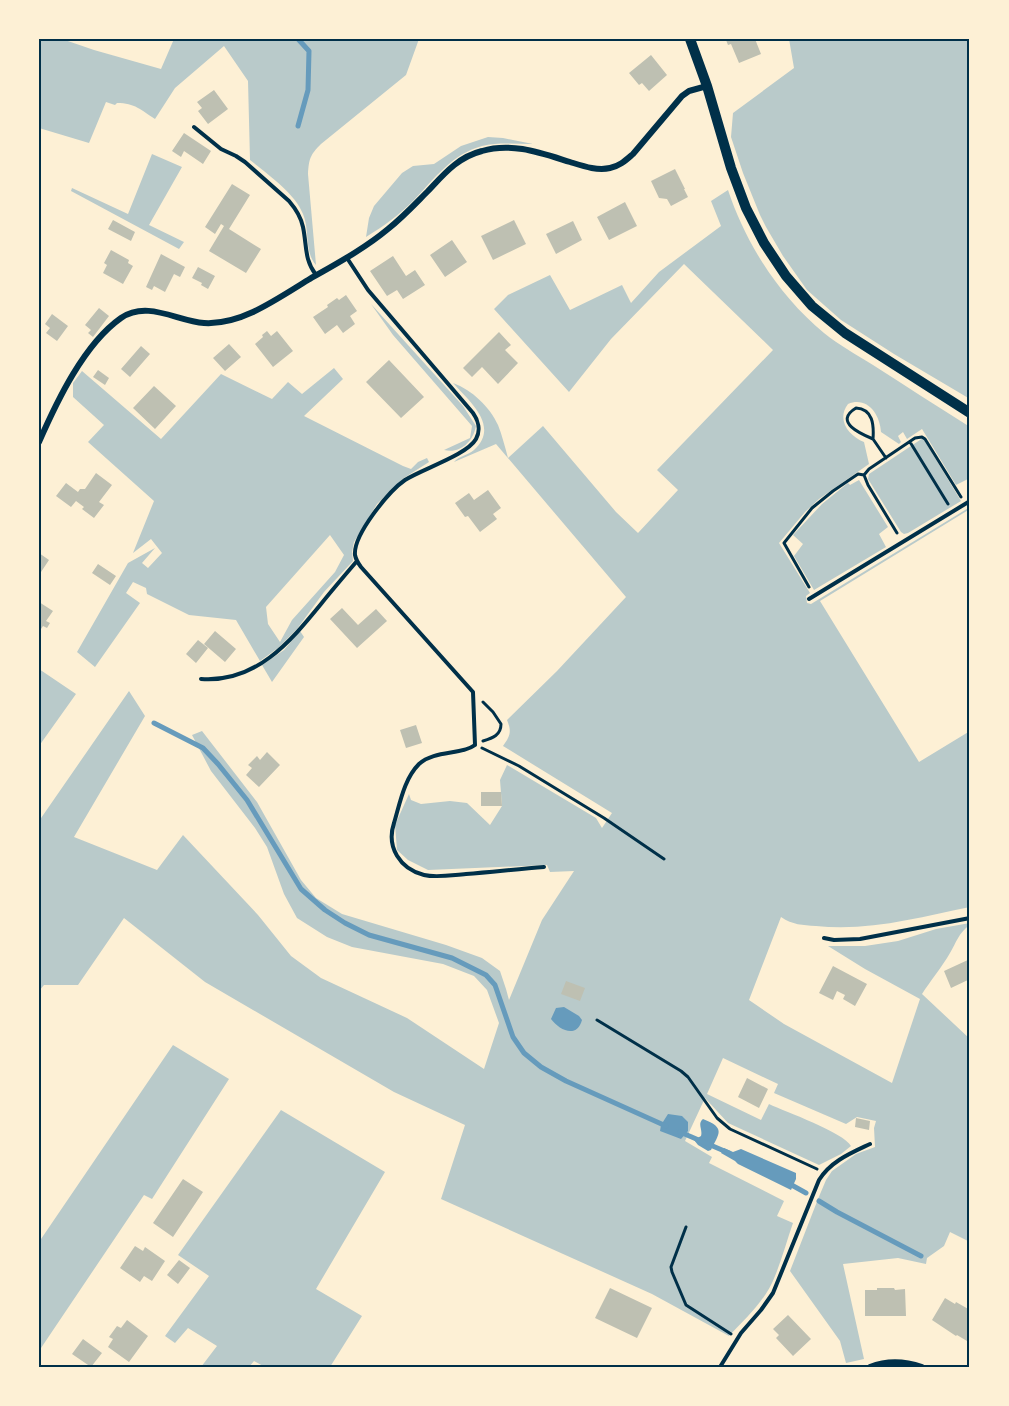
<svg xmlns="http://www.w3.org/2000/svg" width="1009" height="1406" viewBox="0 0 1009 1406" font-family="'Alegreya Sans',sans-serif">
<rect width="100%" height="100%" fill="#fdf0d5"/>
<path fill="#b9caca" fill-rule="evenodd" d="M39,39H62L94,50L161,69L174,39H419L406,75L321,144C310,155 309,159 308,174L316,265C304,252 310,230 303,214C295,193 267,174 250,160L248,81L224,46L175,88L155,119C141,110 135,103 117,103L115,105L106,102L89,143L39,128Z
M789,39H970V399L894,354L841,320L807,290L783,256L766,227L760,215L743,173L731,137L733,113L794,68Z
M488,137L503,138L533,144C516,144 498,142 482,146C452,154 434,179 414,200C399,215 384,226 366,237L369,218L374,206L402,173L413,166L434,164L461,146Z
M152,154L182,167L149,225L184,242L179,249L71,191L72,188L128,214Z
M728,190C746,244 779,296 824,333C839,345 857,355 873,365C906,386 938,407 970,427V478L956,485L922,429L907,439L903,432L898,436L901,442L899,444L881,432C880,414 867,396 848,404C836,420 849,436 864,442L869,464L819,499L805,512L779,543L810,593L806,596L807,603L811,604L970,507V509L820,601L919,762L970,731V907C920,917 868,932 816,926C802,925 793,925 781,917L749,1000L784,1024L892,1083L920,999L865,969L828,946H865L898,941L936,929L970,923V925C959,932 956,943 950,953C942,967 931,980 922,994L970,1039V1242L950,1232L944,1246L927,1258L926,1264L898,1258L843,1264L864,1359L846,1363L840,1341L790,1271L818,1199L826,1180L832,1171L856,1154L875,1147L874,1128L876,1121L857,1117L846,1124L774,1093L778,1084L723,1058L707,1094L761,1120L769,1104C786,1112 843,1132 851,1146L841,1154L819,1165L728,1123L705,1098L685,1141L712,1157L709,1163L784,1201L777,1216L793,1223C787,1240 782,1259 775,1276C766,1300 746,1318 729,1336L652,1294L441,1199L465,1125L394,1092L205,982L124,918L78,985H44L39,991V821L129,691L145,716L74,837L157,870L183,835L258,915L291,956L321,978L407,1018L484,1069L499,1023L487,990L474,976L443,964L352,947L327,937L297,918L284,894L267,847L255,828L211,771L192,735L202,731L257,802L301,880L316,898L342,914L446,945L482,958L500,971L506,989L509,1000L542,920L574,871L550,872L547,865L428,870L408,860L397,850L395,825L409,794L411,800L421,804L450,801L467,803L490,825L502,806L500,780L507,765L596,818L602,828L612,813L503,746C510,736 512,732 507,720L557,671L626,597L496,444L454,462C459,456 468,455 474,450C500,426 470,402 453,383C472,390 490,407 498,425C502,435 505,447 508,458L543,426L616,512L638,533L678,490L657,470L773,350L684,264L611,339L569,392L494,309L508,295L550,275L570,310L622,285L631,303L659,272L721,226L711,201Z
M371,304L463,406L476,426C473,442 460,454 444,450L470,438L472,426L393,335Z
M334,368L343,379L304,416L403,466L411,469L418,462L427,458L429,462L404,478L377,504L354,542L352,552L353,561L324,592L297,629L278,648L260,661L236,620L189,615L147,594L146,588L133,582L126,593L140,603L95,667L77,652L128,563L155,548L142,563L148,568L162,553L151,539L133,553L154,501L88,442L104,425L73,397V383L82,371L161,439L221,374L272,399L288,382L302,394ZM330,535L344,555L335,572L292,620L280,642L268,624L266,607Z
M923,438L961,501L908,533L904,534L901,532L868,479L869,474Z
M859,480L888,527L879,534L886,547L814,590L794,556L803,544L793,535L822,504L848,483L850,485Z
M300,631L304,637L272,682L262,665L284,650Z
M39,669L76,694L39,746Z
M173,1045L229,1079L152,1199L144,1195L39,1351V1242Z
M281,1110L385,1172L316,1289L362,1316L330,1367H265L254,1361L249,1367H201L217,1346L188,1328L175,1343L165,1336L209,1276L178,1255Z"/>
<path fill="#669bbc" d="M564,1007L579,1016L582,1020C577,1039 559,1030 551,1019L556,1008Z
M668,1114L682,1116L688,1122V1131L681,1139L660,1131L661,1125Z
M703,1119C726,1128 719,1133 711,1150L708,1151L698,1145L694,1140L701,1136C703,1129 697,1124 703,1119Z
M724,1148L733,1152L741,1149L796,1173V1179L791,1190L738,1164L735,1161L721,1153Z"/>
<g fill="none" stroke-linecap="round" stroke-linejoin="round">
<path stroke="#669bbc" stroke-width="5" d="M298,126L308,90L309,51L298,39
M154,723L203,748L218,764L247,800L301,889L325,910L345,923L369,935L452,958L486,975L495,985L513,1037L524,1053L541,1067L566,1081L666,1126
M680,1132L729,1153
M788,1183L806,1193
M819,1201L837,1212L921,1256"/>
</g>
<path fill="#bec0b2" d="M728,39H755L761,54L739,63L731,44L728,45L726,40Z
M651,55L667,75L649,91L642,83L639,85L629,73Z
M214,90L228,109L208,124L198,111L202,108L197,102Z
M184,133L211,151L203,164L184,151L181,157L172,151Z
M675,169L685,189H684L688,197L671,206L667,199L659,198L651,181Z
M232,184L250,195L229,229L261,249L246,273L209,251L224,226L221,224L215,234L205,227Z
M625,202L637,226L609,240L597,217Z
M113,220L135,232L131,241L108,229Z
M514,220L526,244L493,260L481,236Z
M573,221L582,240L556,254L546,234Z
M452,240L467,262L445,277L430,255Z
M111,250L129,260L128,263L133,266L123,284L103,273L107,265L104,263Z
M161,254L185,267L180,277L174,274L165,292L154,286L152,290L146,287Z
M393,256L406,276L415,270L425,285L403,299L397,290L387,296L370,271Z
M198,267L215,276L208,289L201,285L202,283L192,278Z
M346,295L357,311L350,316L355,324L343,333L337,325L325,334L313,317L328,307L327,305L337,298L339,300Z
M99,308L109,316L93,337L88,333L91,330L85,325Z
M52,314L68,326L57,341L46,333L50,328L45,324Z
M267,331L271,336L277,331L293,351L273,367L255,344L263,337L262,335Z
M499,332L511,345L505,350L518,363L498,384L482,367L472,377L463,368Z
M229,344L241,357L225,371L213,358Z
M141,346L150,354L130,377L121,369Z
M389,360L424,397L401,418L366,382Z
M98,370L109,378L105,385L93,377Z
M154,386L176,406L155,429L133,408Z
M96,473L112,485L99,502L104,505L94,518L82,509L84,507L76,501L71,507L56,496L66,483L78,492L80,489H85Z
M488,490L501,508L493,514L497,519L480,532L468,516L465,517L455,503L469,493L474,500Z
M39,553L49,560L39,575Z
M98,564L116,576L110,585L92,573Z
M39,602L53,611L46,621L50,623L47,628L43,626L39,632Z
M342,608L358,625L376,609L387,621L357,648L330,619Z
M215,631L236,649L225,662L204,644Z
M198,640L208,648L196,663L186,654Z
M416,725L422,743L406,748L400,730Z
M267,752L280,765L259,787L246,775L252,768L248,765L257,756L260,760Z
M481,792H501L502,806H481Z
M970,959V979L951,988L944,971Z
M833,966L867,984L855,1006L843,999L845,995L837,991L833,1000L819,993Z
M566,981L585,988L580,1001L561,994Z
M747,1078L768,1089L759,1108L738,1097Z
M856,1118L870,1121L869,1130L855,1127Z
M183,1179L203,1192L173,1237L153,1223Z
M135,1246L143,1251L145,1247L165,1261L152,1281L144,1276L140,1282L120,1268Z
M179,1260L190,1268L178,1284L167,1275Z
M610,1288L652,1308L637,1338L595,1318Z
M877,1288H894L895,1290L905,1289L906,1316H865V1290H877Z
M945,1298L955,1304L956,1302L970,1310V1336L967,1341L957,1335L956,1336L932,1320Z
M788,1315L811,1339L793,1356L776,1338L779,1335L773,1329Z
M127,1320L148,1336L129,1362L108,1347L113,1339L109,1337L117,1326L121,1328Z
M83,1339L102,1353L91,1367L72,1354Z"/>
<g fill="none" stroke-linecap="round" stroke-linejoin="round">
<path stroke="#003049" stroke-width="3" d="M856,408C873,409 874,425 873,439C861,434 833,422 856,408Z
M873,439L886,458
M910,442L948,504
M897,533L868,485L864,475L869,469L915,438L922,437L925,439L961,497
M809,587L784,543L812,508L833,491L858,474L864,475
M483,702L493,712L501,724C501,735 493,738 483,741
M482,748L519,766L604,818L664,859
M597,1020L681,1071L688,1077L717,1118L730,1129L817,1169
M686,1227L671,1267L672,1272L686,1305L731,1334"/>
<path stroke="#003049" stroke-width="4" d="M194,127L221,149L236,156L245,162L289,201C295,208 301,217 303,227C307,246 304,259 316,275
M347,258L368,290L473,413C478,420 481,430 476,439C467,455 422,469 405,480C389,491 353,535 355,555C356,560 358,563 361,567L473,692L475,745C462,755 434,750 419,764C404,779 400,803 394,823C386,847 400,869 424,875C437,878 452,875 466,874C492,872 518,869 544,867
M809,599L970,501
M201,679C256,683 290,642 321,604C333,589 345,575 357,561
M824,938L834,940L860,939L970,918
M720,1367L741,1333L761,1310L773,1293L819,1180C831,1161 851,1153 870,1144"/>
<path stroke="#003049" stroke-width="6" d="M39,442C57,401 84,344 121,318C147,300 177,321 204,323C221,324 238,319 253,312C272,303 290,291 308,280C336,264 364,249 388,229C403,217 415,204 428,191C444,174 458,157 482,151C512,142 541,153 570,162C583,166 597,171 610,168C620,166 626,160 633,154L682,96L689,91L707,86
M870,1367C888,1360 904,1361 922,1367"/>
<path stroke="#003049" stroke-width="10" d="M690,39L707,86L731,168L746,208L764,243L786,276L812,306L845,333L970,413"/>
</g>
<rect width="1009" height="1406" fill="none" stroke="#fdf0d5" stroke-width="81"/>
<rect x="40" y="40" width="928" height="1326" fill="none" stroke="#003049" stroke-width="2"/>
</svg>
